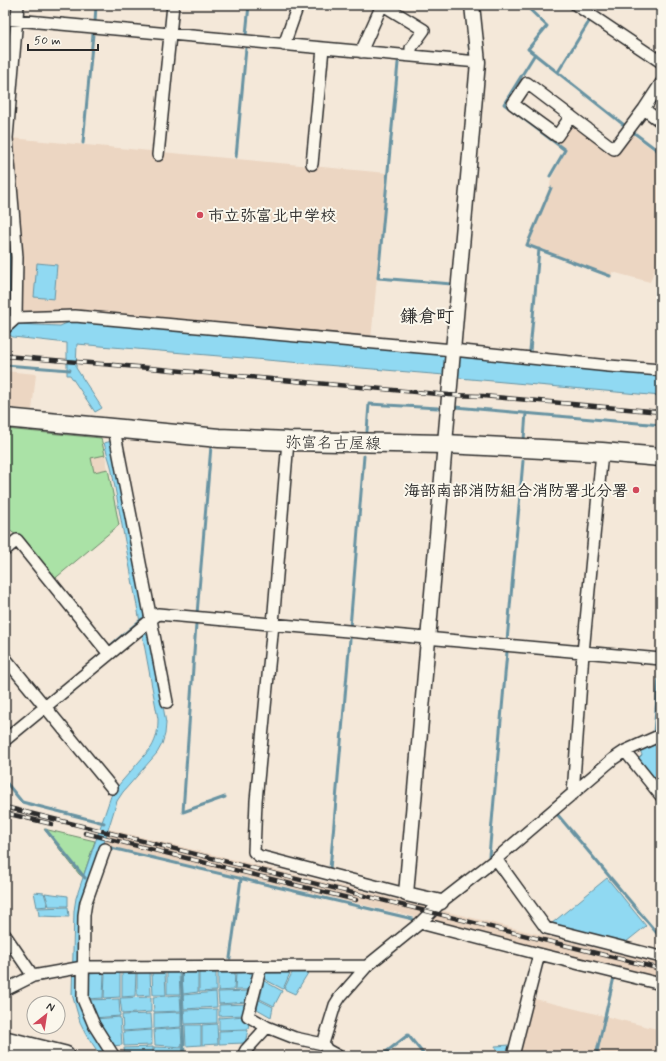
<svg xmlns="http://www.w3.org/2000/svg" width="666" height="1061" viewBox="0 0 666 1061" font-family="Mynerve,'Klee One',sans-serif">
<rect width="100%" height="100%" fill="#f4e8d9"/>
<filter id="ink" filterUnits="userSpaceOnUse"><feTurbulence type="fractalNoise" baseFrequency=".025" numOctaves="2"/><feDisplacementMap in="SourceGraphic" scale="8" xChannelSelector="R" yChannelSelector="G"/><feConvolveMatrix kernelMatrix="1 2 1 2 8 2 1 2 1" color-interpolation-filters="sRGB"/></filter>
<g filter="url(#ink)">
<path fill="#ecd6c2" d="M575,123L614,153L630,133L661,155V252L650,282L612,272V278L525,245L550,186L551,179L565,152L554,144L570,124Z
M11,138L387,173L371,340L19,312Z
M5,371L36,374L32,410L5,407Z
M105,455L108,469L94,472L91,457Z
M108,829L661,964V981L420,918L103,845Z
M531,998L661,1030V1056H517Z"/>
<path fill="#aae2a6" stroke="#6a8668" d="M5,429L101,438L105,455L91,458L94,472L108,469L119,525L52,581L16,535L5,527Z
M44,829L95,841L83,877L79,874Z"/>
<path fill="#90d9f2" stroke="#6893a2" d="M5,166L13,259L10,319L15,324L60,326L72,321L444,354L446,356L661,375V396L459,378L456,376L77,344L76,368L102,408L95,412L70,375H67V343L13,337L5,333Z
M37,263L57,265L54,299L34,297Z
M112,441L149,627L166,723L165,734L162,744L157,753L123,792L117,801L103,846L88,885L79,986L108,1056H98V1052L86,1034L80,1022L72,994L74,911L76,898L111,796L116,788L151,748C157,738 158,730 158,719L111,466L104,443Z
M661,741V786L638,759L642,755L640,750Z
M607,878L646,926L626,942L551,924Z
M34,892L44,893L48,906L37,907Z
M45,893L68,896V906H49Z
M68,907L69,917L39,916L38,908Z
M255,972L251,990H235L236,973Z
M104,973L103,998L87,999L88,974Z
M105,973H120V997L104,998Z
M122,973H136L135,996L122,997Z
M137,973H150L151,995L137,996Z
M152,973H165L166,995H153Z
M167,973H179L180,994H167Z
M182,973H198V992L183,994Z
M199,973H216V991L199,992Z
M218,973H235L234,990L218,991Z
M265,973H290L283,989L264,979Z
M292,973H308L295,994L284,989Z
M264,981L282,991L274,1006L260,999Z
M251,991L248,1002L219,1004L218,992Z
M216,992L217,1007L184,1009L183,995Z
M180,995L181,1011L154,1012L153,997Z
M151,997V1012L122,1014L120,998Z
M119,999L120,1016L93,1018L87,1000Z
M259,1000L273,1007L271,1017L257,1009Z
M248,1004L245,1015L219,1016V1005Z
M217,1009V1023L185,1024L184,1010Z
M181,1012V1027L154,1029V1013Z
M151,1014L152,1029L123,1031L122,1015Z
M245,1016L249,1022L248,1029L219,1030V1018Z
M120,1017L122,1045L113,1046L94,1019Z
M217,1024L218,1044L202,1045V1025Z
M185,1025H201V1045L186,1046Z
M181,1028L182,1047L155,1045L154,1030Z
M152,1030V1045L124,1046L123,1032Z
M248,1030L245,1043L219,1044V1031Z
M510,1045L507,1056H500L495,1046Z
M153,1047V1056H125L124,1048Z
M154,1047L183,1048V1056H154Z"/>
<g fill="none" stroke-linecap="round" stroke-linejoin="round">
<path stroke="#6893a2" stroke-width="3" d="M525,5L547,26L528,49L624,125
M95,22L96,5
M246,35L249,5
M535,54L504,104L565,150L550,176
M467,56H470L469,43
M398,63L378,278L452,284
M558,72L590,20
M633,132L661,153
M83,143L93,34
M236,157L246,48
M551,188L527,245L610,276
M530,351L539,249
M5,365L70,370
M455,407L661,425
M367,431L369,404L438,408
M524,439L526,413
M197,614L211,446
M196,624L183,812L225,797
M350,628L364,456
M507,641L523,461
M110,646L142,619
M654,732L660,665
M5,781L22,802L104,823
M557,814L661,938
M46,830L85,878
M107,847L413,919
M489,856L507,652
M330,869L350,639
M230,958L241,879
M181,971L184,1056
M381,1056L408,1035L425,1056
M596,1056L614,977"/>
<defs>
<path id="minor" d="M383,5L424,30L411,48V56
M576,5L661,62
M5,19L478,62
M284,45L298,5
M361,52L382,5
M644,109L661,122
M571,116L557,136L513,104L527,83L614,149L644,109L661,83
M158,155L173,5
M312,164L323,48
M16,318L75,316L453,350L609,366L661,370
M5,328L16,318L17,257L7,138L18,5
M114,429L167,702
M288,441L273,624L256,801L254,852L259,856L406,894
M5,550L17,540L109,654
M5,658L112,788
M5,740L158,614L661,659
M625,751L661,796
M573,794L583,653L602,452
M105,849L86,902L84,915L83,999L94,1025L113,1055
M496,859L546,928L661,957
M420,923L539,954L661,984
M5,935L33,976
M261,966L248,1016L267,1027
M5,990L33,976L83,967L367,966
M323,1044L327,1050L338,1056
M243,1056L246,1050L267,1027L295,1038L323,1044L335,1005L340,997L367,966L420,923L441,902L496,859L613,759L625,751L661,735
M513,1056L539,954"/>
<path id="tertiary" d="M441,902L406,894L478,62L472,5"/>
<path id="primary" d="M5,418L219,438L288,441L445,444L602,452L661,457"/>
<path id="trunk" d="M5,1041L65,1056"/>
</defs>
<use href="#minor" stroke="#2b2b2b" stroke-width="14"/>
<use href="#tertiary" stroke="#2b2b2b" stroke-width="17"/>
<use href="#primary" stroke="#2b2b2b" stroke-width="21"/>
<use href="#trunk" stroke="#2b2b2b" stroke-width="22"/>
<use href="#minor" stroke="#fbf7ec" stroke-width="11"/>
<use href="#tertiary" stroke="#fbf7ec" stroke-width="14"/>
<use href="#primary" stroke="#fbf7ec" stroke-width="18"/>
<use href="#trunk" stroke="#fbf7ec" stroke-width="19"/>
<defs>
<path id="rail" d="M5,356L138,367L449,395L483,396L661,412
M5,807L661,969
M5,813L52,824
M85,833L356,900"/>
</defs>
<use href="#rail" stroke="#2b2b2b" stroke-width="4.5"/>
<use href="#rail" stroke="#fbf7ec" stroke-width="3" stroke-dasharray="9" stroke-linecap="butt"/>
</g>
</g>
<g fill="#d1495b" stroke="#fbf7ec" stroke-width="1.5">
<circle cx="200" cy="215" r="4"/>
<circle cx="636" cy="490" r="4"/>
</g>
<g text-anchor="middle" stroke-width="4" stroke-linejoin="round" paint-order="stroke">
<g font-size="16" font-weight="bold" fill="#2b2b2b" stroke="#fbf7ec" text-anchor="start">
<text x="208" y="221">市立弥富北中学校</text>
<text x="628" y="496" text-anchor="end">海部南部消防組合消防署北分署</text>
</g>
<g font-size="16" fill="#2b2b2b" stroke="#fbf7ec">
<text transform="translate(333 442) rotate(1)" y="6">弥富名古屋線</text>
</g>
<g font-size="18" font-weight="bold" fill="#2b2b2b" stroke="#fbf7ec">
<text x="427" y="322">鎌倉町</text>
</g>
</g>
<rect width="666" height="1061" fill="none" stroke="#fbf7ec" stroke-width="20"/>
<rect x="10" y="10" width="646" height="1041" fill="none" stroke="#2b2b2b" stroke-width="1.5" filter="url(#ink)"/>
<g transform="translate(46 1015) rotate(30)"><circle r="19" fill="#fbf7ec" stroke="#a8a59f"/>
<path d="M0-3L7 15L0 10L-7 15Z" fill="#d1495b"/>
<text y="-6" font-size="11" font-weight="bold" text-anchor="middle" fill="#2b2b2b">N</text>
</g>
<path d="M28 44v6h70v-6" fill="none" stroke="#2b2b2b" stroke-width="2"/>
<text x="34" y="44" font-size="12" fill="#2b2b2b" stroke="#fbf7ec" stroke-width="3" paint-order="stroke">50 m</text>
</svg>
